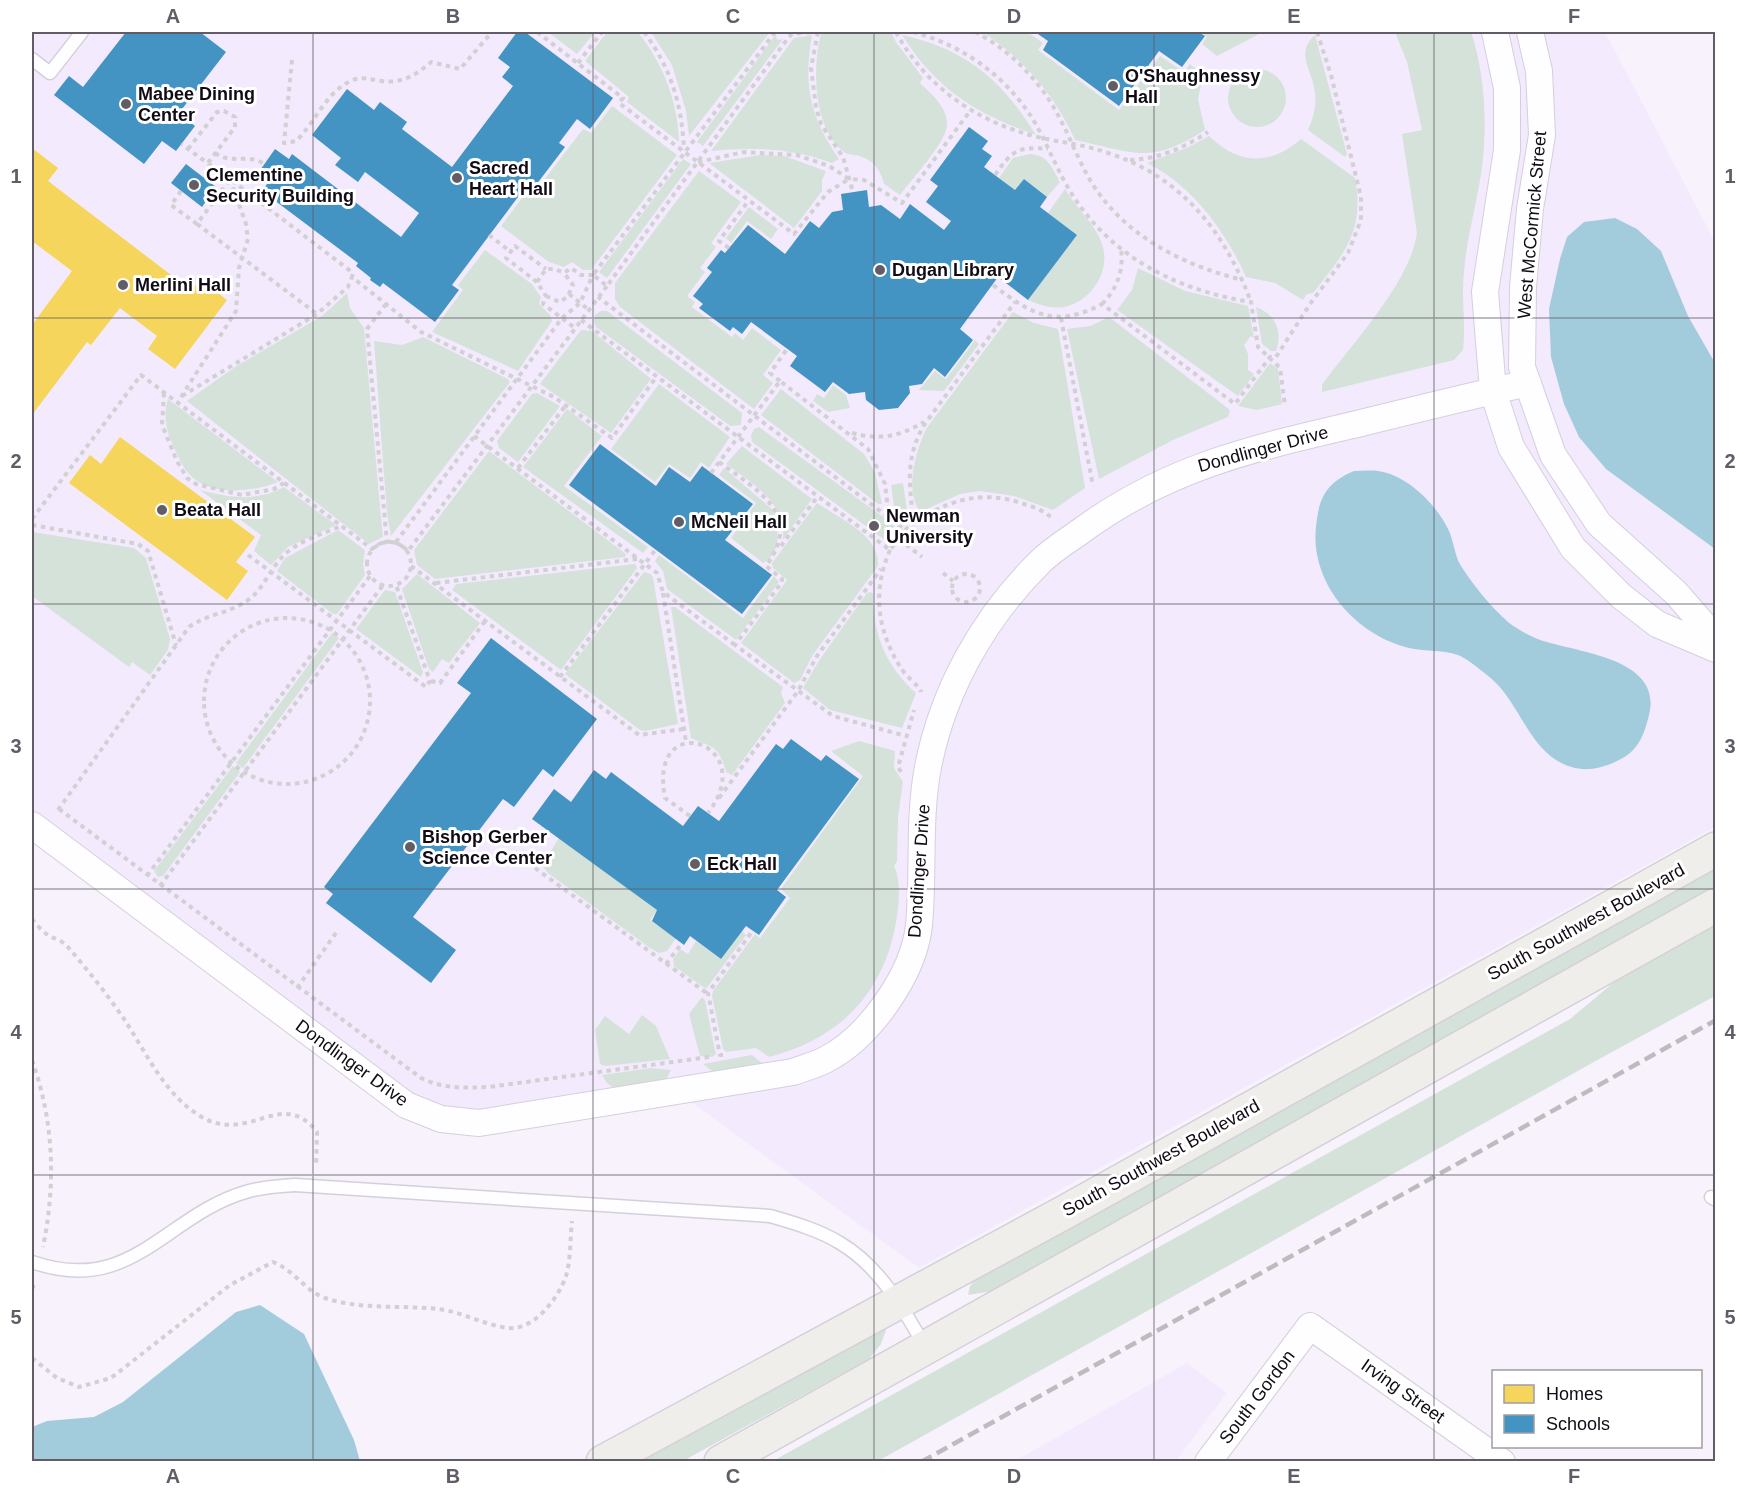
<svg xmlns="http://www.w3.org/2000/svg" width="1747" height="1493" viewBox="0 0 1747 1493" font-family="Arial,sans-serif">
<rect width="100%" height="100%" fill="#f7f2fc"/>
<path fill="#f3eafd" d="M32,32H1605L1715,242V827L919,1268L665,1083L474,1110L444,1109L417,1097L32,810Z
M1187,1363L1227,1393L1176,1461H1015Z"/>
<path fill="#d4e2da" d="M548,32H595L577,54Z
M607,32H638C663,64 678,101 679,142L627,102L629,97L585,61Z
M651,32H770L689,136L686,111L672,65Z
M849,32H891L896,42L923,78L920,83C931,93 948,108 947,125C946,143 911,180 900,195L884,184C881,171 874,161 862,157C855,154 850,156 844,152C813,128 812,68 821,34Z
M982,32H1027L1043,43L1038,50L1119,110L1160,56L1184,72L1190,64L1203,75L1198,99L1205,130C1149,166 1133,152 1075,140C1055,95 1023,58 982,32Z
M1200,32H1263L1217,56L1202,44L1207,37Z
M1395,32H1471C1484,71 1487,117 1483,159C1479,197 1467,234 1464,272C1461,298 1466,324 1463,350L1454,360L1322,392V385C1352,343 1410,283 1417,233L1402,134L1422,130L1407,62Z
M776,34L777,40L783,39L703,146L697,142Z
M812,35C803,85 810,117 839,159L832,163C792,148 753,147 711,151L794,38Z
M902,35C966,49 1002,80 1036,135C976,114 936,89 902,35Z
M1315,35L1347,154L1345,157L1308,130C1313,118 1317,106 1315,93C1313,70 1294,54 1315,35Z
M1228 98a29 29 0 1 1 58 0a29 29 0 1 1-58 0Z
M612,106L677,155L591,270H583L572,262L564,267L549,262L501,226L531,186L537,189L583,129L591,133Z
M1209,136C1239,165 1270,166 1301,139L1355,178C1365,231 1344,254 1313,293L1307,294L1303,300L1275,283L1246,277C1226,232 1192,185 1147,163L1189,147Z
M1030,154C1048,155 1052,168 1060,182L1047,197L1024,179L1015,190L999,178L1013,158Z
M760,155L784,156L826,171L822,180V191L794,228L709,163Z
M683,159L691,164L607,278L599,272Z
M699,171L741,202L711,243L716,247L700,268L705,272L687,296L695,302L692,307L732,337L735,333L743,340L752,328L781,350L763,375L773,383L754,409L620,307L615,299V283Z
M1065,189C1076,208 1097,225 1103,247C1110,273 1090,302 1064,307C1051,309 1040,305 1028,300L1077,235L1048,213Z
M749,207L778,229L771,239L747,221L731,243L726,238Z
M485,250L532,284L541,297L539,304L550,315L552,321L518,371L432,332L463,290L458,285Z
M1138,268L1185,291L1248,306L1254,338L1251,336L1244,345L1248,354V370L1254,374L1238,396L1117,310L1132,290Z
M347,293L350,308L364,328L381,517L383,537L369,544L187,401L235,367L322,316Z
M1256,307C1275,314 1283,331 1276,351H1271L1262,344Z
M601,311H607L742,413L741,425L730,426L596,327L594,322L595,315Z
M1013,312L1034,323L1058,329L1085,488L1053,510L1014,496L980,491L960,494L920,512C904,488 916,452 926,429Z
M1109,317L1230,410L1228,417L1175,439L1099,479L1067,329L1090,326Z
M581,330L592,331L651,379L611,433L540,384Z
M423,337L508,379L510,382L391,536L387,514L374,341L402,345Z
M975,340L979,344L944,391L919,390L935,371L946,379Z
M1270,363L1278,369L1282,404L1257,410L1238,406Z
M659,384L730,437L709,468L701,462L690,478L669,464L655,482L611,449Z
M833,385L846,395L850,408L828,412L813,401L817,394L824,398Z
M781,389L864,454L875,472L882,504H878L761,415Z
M537,393L560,406L518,462L499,448L497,441L532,394Z
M168,399L278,482C254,492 213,496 192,477C183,469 178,456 173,445C166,431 163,414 168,399Z
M567,409L602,436L564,486L648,547L643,553L523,467Z
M759,427L893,524L895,531L887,540L882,538L752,442L751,436L754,429Z
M742,446L812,499L783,540C786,502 753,484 726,464Z
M489,451L626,554L625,557L435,579L417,565L414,550Z
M724,468L773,510C779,527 782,554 763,563L731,538L756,503L719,475Z
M903,483L907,511L902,516L895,513L891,485Z
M284,487L336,525L288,547L271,565L254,551L261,535L200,490C230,498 256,502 284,487Z
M817,503C839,518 881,536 878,566L812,656L800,680L794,683L741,643L787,580L773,568L772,563Z
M338,530L365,550L363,564L365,575L337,614H333L277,571L285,558Z
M32,532L134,548L146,558L170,639L168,650L150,675L132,662L129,667L32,596Z
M659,555L743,618L774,576L779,582L736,640L667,589L663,571L655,561Z
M635,564L637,568L561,670L452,590L456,584Z
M644,572L651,574L653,578L678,724L645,731L640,730L565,674Z
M417,574L480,623L449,663L442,659L433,672L429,669L402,589Z
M385,590L395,592L423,672L421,677L356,629Z
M871,592L873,594C873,635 886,666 916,693L902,728L830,710L803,688L820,659L867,593Z
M671,607H675L783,687L781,693L785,703L732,775L726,772C719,746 713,747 691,738Z
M332,633L339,638L243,768L236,763Z
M859,741L895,751L894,768L903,782L898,816L897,861L894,866C901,879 899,902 897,916C886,991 842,1038 769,1057L756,1048L726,1052L723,1049L712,996L713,991L755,934L760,938L790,898L781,889L863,776L831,751Z
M233,766L240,772L163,876L158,877L154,871Z
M559,838L657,910L650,920L676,938L667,951L659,953L650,948L548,873L542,865Z
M1715,865V887L993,1291L968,1295L970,1286L982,1271Z
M1715,925V996L1601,1058L878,1461L771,1462L1570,1019L1619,978Z
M742,931L746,935L706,989L674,966L673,960L680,949L688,954L696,941L721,959Z
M702,997L705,1000L715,1050L716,1054L712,1057L700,1056L689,1014Z
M642,1015L656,1026L670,1059L605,1066L600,1064L595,1030L605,1016L629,1034Z
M752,1055L763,1064L715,1073L703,1064Z
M651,1068L671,1070L667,1078L658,1082L614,1088L607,1083L602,1075Z
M880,1329L886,1330L881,1344L869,1359L683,1461L626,1462Z"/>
<path fill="#a2ccdc" d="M1615,218L1637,229L1661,251L1688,316L1715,363V549L1606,469L1579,437L1564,404L1551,357L1549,309L1560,259L1567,237L1584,222Z
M1354,471C1362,471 1370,470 1378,471C1407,475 1436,504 1448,529C1454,540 1454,555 1461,566C1474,586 1490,606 1508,622C1518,630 1535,639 1547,642C1583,653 1663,660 1649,715C1645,731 1640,747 1626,756C1612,765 1592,772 1575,768C1528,757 1522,701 1487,675C1479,669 1468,659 1458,655C1442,649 1422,652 1405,647C1354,633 1310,582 1316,527C1319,497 1326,483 1354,471Z
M260,1305L304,1334L354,1440L360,1461H32V1427L47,1421L94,1417L123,1402L236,1312Z"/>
<path fill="#f6d55c" d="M32,148L58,168L48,181L192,291L200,279L227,300L175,369L148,349L157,336L120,308L91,345L87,342L32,415V325L72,271L32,241Z
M120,437L255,537L236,562L248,571L227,600L69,483L90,455L101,464Z"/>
<path fill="#4393c3" d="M126,32H200L226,52L179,113L195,126L176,151L162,141L144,164L54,95L69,76L83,87Z
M517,32H525L613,98L590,129L577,119L559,143L565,147L536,185L530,181L452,285L459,290L435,322L383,283L380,287L370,280L371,278L356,266L358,263L262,191L267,184L256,176L275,149L289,159L292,154L401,237L419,213L365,172L358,182L335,165L341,158L312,135L347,89L374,110L380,102L407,122L402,129L452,167L513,86L502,77L510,67L498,58Z
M1035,32H1198L1205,36L1182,67L1159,51L1119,106L1043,50L1048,41Z
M969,127L988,141L982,149L992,156L984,167L1015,190L1024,179L1047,197L1040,207L1077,235L1028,300L998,277L960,329L973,340L945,377L934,368L922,384L909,386L910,393L898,408L879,410L866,400L865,392L849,394L833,382L825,392L790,366L797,356L751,322L742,334L733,327L730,331L699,308L703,304L693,296L712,272L707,268L721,250L725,253L748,225L785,254L810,221L819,228L832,212L843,210L841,194L867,190L869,207L881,205L900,219L910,204L944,230L951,221L926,202L938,186L930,180Z
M186,164L216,187L202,207L171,183Z
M600,444L656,486L669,467L690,482L702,466L753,504L725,540L772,575L742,614L569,485Z
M491,638L597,719L553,777L543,769L514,807L503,799L413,917L456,950L431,983L326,903L333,894L324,887L471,693L457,683Z
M791,739L821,761L826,755L859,779L777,890L786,897L759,935L746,926L721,959L690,936L684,945L652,921L657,910L532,819L554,789L571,802L594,770L606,779L611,772L683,826L698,806L719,821L776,744L783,749Z"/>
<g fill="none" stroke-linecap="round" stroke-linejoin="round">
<defs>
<path id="service" d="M32,59L50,73L82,32
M1711,1197L1716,1200
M32,1262C133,1297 165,1214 249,1191C264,1187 280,1186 295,1185L770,1216C794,1223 819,1230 840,1243C879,1266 904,1309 925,1347"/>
<path id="minor" d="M1495,32L1507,88V150L1485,292L1493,391L1511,447L1573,548L1621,596L1657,624L1716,649
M1530,32L1539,71L1542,135L1530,209L1523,287L1522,367L1553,455L1599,524L1676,593L1716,639
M32,825L406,1105L441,1119L479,1123L793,1072C804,1068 815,1065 825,1060C869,1038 914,974 919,925C924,873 918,820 928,767C943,690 984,617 1040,562C1052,550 1067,541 1081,531C1168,467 1254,448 1357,424C1414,410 1471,396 1528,383
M1208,1462L1310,1326L1502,1462"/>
<path id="secondary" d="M603,1462L1065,1212L1716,849
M721,1462L1716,905"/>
</defs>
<use href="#service" stroke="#d4d0d9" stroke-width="15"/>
<use href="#minor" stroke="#d4d0d9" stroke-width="28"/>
<use href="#secondary" stroke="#d4d0d9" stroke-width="36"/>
<path stroke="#d1d0d2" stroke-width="4" stroke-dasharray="4.5 4.5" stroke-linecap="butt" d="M537,32L623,98L619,103L794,234L828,192L849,179
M644,32C671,68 682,105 684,150
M775,32L593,275L607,286L788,38L792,34L812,32
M818,32L811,68L816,107L821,124L843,157L853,192
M896,32C926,88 980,124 1042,138C1064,143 1086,145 1108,153C1182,177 1225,232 1251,302
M913,32C966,46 1013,81 1039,130C1053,157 1064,186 1083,210C1124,264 1186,292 1251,302L1258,347L1280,368L1285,406
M975,32C1009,49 1040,81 1058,115C1071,139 1080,165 1095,188C1129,238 1185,266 1243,280
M292,60L284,143L296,141C316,122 326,91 353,80C363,76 371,80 381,81C402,84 416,75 431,62L460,69L492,32
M578,63L602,32
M188,149L217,112L224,111L235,117V127L208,163
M215,153C232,165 249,153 264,164
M1130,160C1158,159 1184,148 1208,132
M698,162L744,152L797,155L829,166L849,179L864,180L902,203L970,111
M995,175C1012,151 1017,146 1048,149
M181,191L171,205L197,224L230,179L353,273L352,277L421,332L554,397L612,438L657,376
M197,224L317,314
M489,235L511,252
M729,248L719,241L749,200
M537,282L506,258L515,246L546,269
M993,285C1031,314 1056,329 1102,304L1235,404L1270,357H1276L1310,304L1348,253L1361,220V197L1331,75L1317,32
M569,294L589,310
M546,296L560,302L568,296L573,285L564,273
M386,304L367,329L387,542
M1102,304C1117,289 1124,270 1121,249
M1061,318L1093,486
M581,320L890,550L905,530L598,297
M780,381L770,373L787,349
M164,393L162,425L177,461L187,478L196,484L242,495L274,489L284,483
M182,396L317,314L348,287L352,277
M181,397L236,311L239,268L248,239L246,224L230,179L181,144
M852,433C880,440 899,437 924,422
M474,436L657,573L663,592L735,645
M719,462C758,491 804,514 766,566L782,579V582L735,645L833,716L906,736
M518,468L566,405
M711,473L780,381L868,449L885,484L889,518
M32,519L141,375L372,549C384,538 397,540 408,551L607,286
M914,523C909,486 905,458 924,425L1015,302
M32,525L138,544L148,551L176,645
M905,530C940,502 980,488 1024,504C1034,507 1045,511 1053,519
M899,539L922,557
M367 564a22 22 0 1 1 44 0a22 22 0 1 1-44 0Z
M396,542L562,318L580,303L593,275H581L571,268L564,273L555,269H546L537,282L546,296L543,304C554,312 564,320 575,328
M781,546L818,496
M890,550C872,591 877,631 901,668C906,677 919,685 921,692
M248,555L426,687L430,681L396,585
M411,566L639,735L684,729
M943,573L953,581
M952 588a14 14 0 1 1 28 0a14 14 0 1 1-28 0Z
M436,583L637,559
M663,593L686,742
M204 701a83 83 0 1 1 166 0a83 83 0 1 1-166 0Z
M560,677L656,549
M431,681L440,683L485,621
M901,772L898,767L914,710
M719,798L798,691L817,656L881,569
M59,809L421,1078C443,1089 464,1088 489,1087L709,1057
M58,810L189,627C207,614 231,613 248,600C263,590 270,569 283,556C298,541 322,534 341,526
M690,816L665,798C647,706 762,742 708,813
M535,868L708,994
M147,876L370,576
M160,886L383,585
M32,919C36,924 42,931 48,935C54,939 62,940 67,946C87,969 107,994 124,1019C146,1052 164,1094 200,1116C249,1146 281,1086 317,1132L316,1167
M666,964L682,943
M297,988L338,930
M723,1055H720L708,993L753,930
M32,1060C54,1122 56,1183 43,1247
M32,1289L36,1281
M32,1358L57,1378L79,1387L111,1378L230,1285L273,1262C294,1270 305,1291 325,1298C360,1310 401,1305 438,1309C463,1312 484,1325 508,1328C534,1331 559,1297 566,1276C571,1259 570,1239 572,1221"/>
<use href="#service" stroke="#fefdff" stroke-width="12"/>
<use href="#minor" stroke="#fefdff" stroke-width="26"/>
<use href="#secondary" stroke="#f0eeea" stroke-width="33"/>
<path stroke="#bcbbbe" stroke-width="4.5" stroke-dasharray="12 6" stroke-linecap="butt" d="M921,1462L1716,1020"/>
</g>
<path fill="none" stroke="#615c65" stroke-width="1.5" stroke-opacity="0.55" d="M313,32V1462M593,32V1462M874,32V1462M1154,32V1462M1434,32V1462M32,318H1716M32,604H1716M32,889H1716M32,1175H1716"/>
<g fill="#615c65" stroke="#fff" stroke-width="2">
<circle cx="1113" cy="86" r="6"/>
<circle cx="126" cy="104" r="6"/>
<circle cx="457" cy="178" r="6"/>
<circle cx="194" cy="185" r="6"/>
<circle cx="880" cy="270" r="6"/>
<circle cx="123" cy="285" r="6"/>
<circle cx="162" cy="510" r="6"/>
<circle cx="679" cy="522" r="6"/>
<circle cx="874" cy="526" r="6"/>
<circle cx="410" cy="847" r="6"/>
<circle cx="695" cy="864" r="6"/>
</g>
<g text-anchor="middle" stroke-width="6" stroke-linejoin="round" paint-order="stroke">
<g font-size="18" font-weight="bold" fill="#100b14" stroke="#fff" text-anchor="start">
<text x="1125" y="82">O'Shaughnessy<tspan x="1125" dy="21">Hall</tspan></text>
<text x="138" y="100">Mabee Dining<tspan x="138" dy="21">Center</tspan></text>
<text x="469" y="174">Sacred<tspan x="469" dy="21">Heart Hall</tspan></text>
<text x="206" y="181">Clementine<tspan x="206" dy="21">Security Building</tspan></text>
<text x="892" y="276">Dugan Library</text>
<text x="135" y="291">Merlini Hall</text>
<text x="174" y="516">Beata Hall</text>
<text x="886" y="522">Newman<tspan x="886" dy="21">University</tspan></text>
<text x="691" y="528">McNeil Hall</text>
<text x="422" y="843">Bishop Gerber<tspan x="422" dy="21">Science Center</tspan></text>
<text x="707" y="870">Eck Hall</text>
</g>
<g font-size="18" fill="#100b14" stroke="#fff">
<text transform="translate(1532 225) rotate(-85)" y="6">West McCormick Street</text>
<text transform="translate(1263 449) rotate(-15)" y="6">Dondlinger Drive</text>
<text transform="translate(919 871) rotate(-86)" y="6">Dondlinger Drive</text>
<text transform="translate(1586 922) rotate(-29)" y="6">South Southwest Boulevard</text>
<text transform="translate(352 1063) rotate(36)" y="6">Dondlinger Drive</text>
<text transform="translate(1161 1158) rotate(-29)" y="6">South Southwest Boulevard</text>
<text transform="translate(1403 1391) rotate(35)" y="6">Irving Street</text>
<text transform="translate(1257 1397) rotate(-53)" y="6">South Gordon</text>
</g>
</g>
<rect width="1747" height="1493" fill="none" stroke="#ffffff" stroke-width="66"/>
<rect x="1492" y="1370" width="210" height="78" fill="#ffffff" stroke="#9f9da1" stroke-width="1.5"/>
<rect x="1504" y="1385" width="30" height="18" fill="#f6d55c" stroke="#9f9da1" stroke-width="1.5"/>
<text x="1546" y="1400" font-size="18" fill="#100b14">Homes</text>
<rect x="1504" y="1415" width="30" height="18" fill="#4393c3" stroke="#9f9da1" stroke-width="1.5"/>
<text x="1546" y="1430" font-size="18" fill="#100b14">Schools</text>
<rect x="33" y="33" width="1681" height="1427" fill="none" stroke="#615c65" stroke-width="2"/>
<g font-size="20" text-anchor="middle" font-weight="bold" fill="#615c65">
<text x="173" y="23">A</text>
<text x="453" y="23">B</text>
<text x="733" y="23">C</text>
<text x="1014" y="23">D</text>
<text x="1294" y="23">E</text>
<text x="1574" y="23">F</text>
<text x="16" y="183">1</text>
<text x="1730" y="183">1</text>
<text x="16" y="468">2</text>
<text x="1730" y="468">2</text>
<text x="16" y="753">3</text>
<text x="1730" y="753">3</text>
<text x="16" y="1039">4</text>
<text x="1730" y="1039">4</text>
<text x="16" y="1324">5</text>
<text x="1730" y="1324">5</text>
<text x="173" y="1483">A</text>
<text x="453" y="1483">B</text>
<text x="733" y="1483">C</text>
<text x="1014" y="1483">D</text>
<text x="1294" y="1483">E</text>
<text x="1574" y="1483">F</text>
</g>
</svg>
